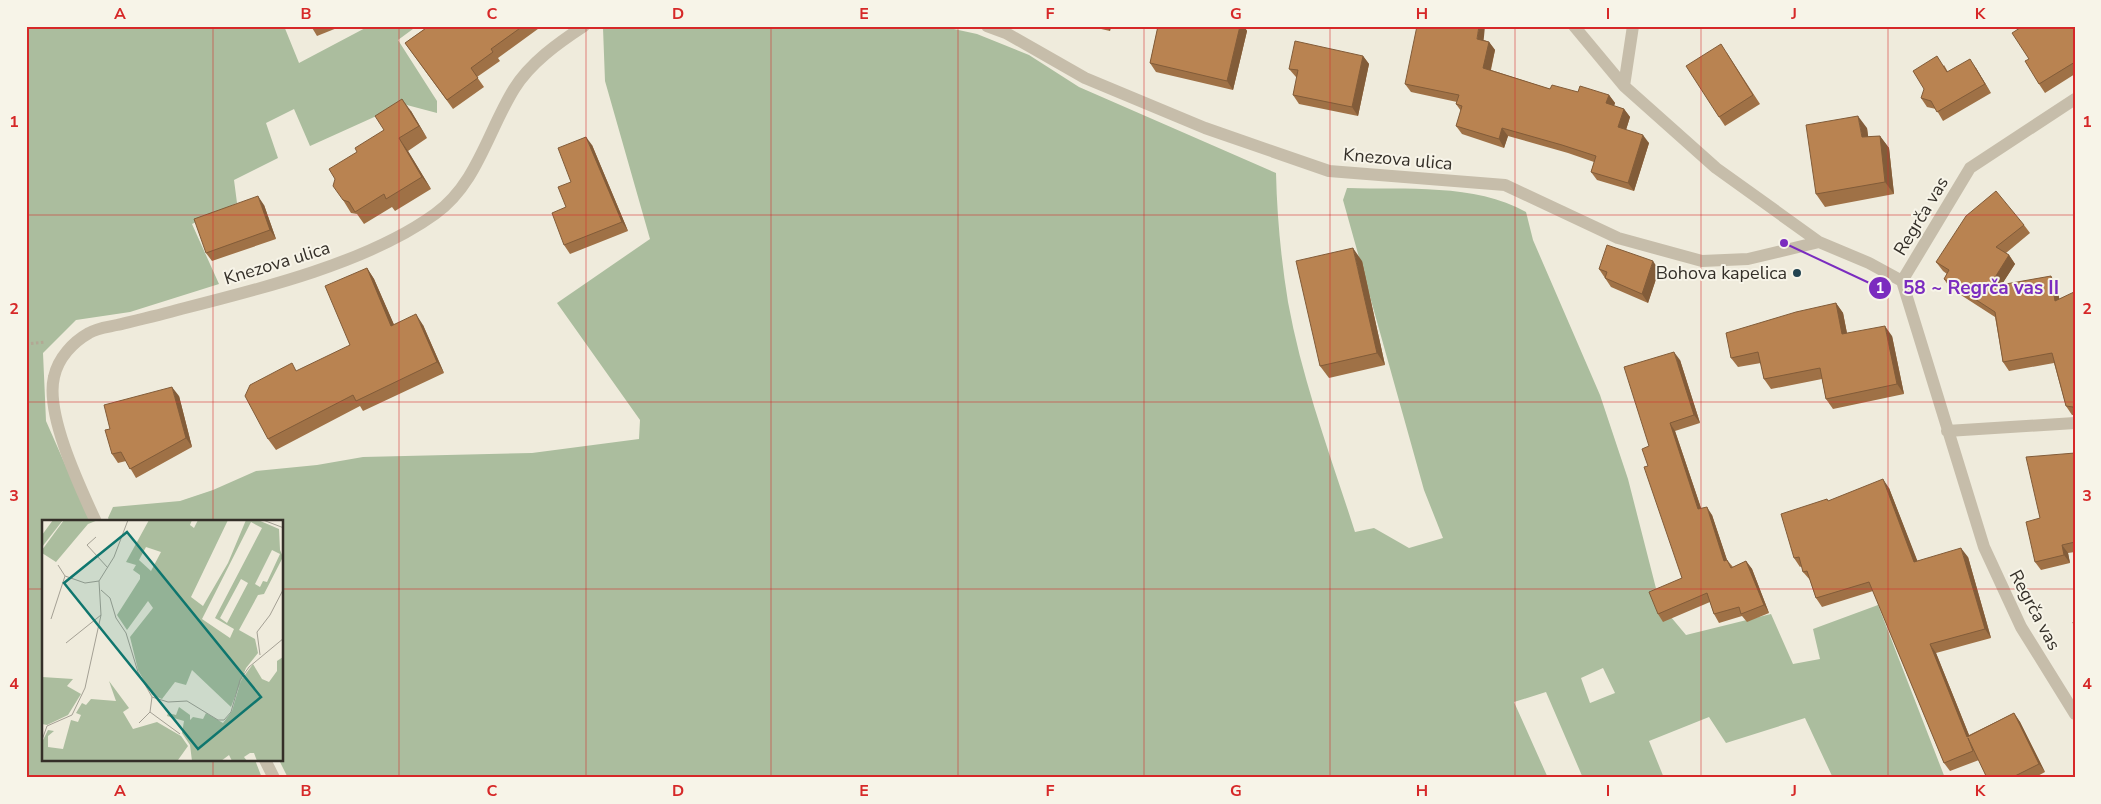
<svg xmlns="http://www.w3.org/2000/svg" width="2101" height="804" viewBox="0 0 2101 804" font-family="'Nunito Sans',sans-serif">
<rect width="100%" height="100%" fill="#efebdc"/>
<path fill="#abbd9e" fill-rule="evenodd" d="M26,26H284L299,63L369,26H417L398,40L437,101V113L403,104L310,146L294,109L266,123L278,158L234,180L237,203L192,224L219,284L130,312L76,320L43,353L46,421L90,521L44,522V760H255L262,778H26Z
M605,26H940L977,34L1029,55L1079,87L1276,173C1277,216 1281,259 1288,302C1302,380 1331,457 1355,532L1374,528L1409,548L1443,538L1424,490L1343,200L1347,188C1405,190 1475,183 1526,212L1533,240L1600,395L1628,479L1660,604L1686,635L1771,614L1793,664L1820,659L1813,629L1878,605L1945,778H1833L1805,718L1726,743L1709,717L1649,741L1664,778H1583L1546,692L1514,702L1548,778H288L279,760H282V522H110L108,518L113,507L180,501L213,490L256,471L317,465L363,457L532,453L639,439L640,420L557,303L650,239L605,81L603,28ZM1603,668L1615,693L1590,703L1581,678Z"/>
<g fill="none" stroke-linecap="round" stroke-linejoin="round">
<path stroke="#b2a894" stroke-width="3" stroke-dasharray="2.5 2.5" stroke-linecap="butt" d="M26,344L45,342"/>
<path stroke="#c6bdaa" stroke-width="12" d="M987,26L1006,33L1085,78L1205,128L1329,171L1505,185L1618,238L1702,261L1748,259L1819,242
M1574,26L1624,86L1716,168L1819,242L1869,263L1902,281
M1624,86L1633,26
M2075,99L1970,168L1902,281L1984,547L2021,627L2075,714
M1947,431L2075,423
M96,522C80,487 45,414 54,377C58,358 73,342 89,333C97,328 108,327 117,325C138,320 160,315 181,309C261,289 369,262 435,214C477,184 488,131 514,89C530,63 558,43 584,26
M265,760L274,778"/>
</g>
<path fill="#9f7146" d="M311,26H342L317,36Z
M429,26H542L498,58L500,61L477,77L484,87L453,109L405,43Z
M1088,26H1111L1110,31Z
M1158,26H1244L1247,31L1233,90L1156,72L1150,63Z
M2075,26V74L2045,93L2039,84Z
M1484,40L1489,42L1495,50L1491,70L1550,89L1609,95L1615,103L1614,106L1624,109L1630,117L1626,130L1649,143L1634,191L1597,180L1591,172L1594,162L1568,153L1508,136L1504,148L1462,134L1456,126L1461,111L1456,104L1457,102L1411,92L1405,84Z
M1727,53L1760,104L1725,126L1719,117Z
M1363,56L1369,64L1358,116L1299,104L1293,95L1297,78L1296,77L1289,69Z
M1944,65L1948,72L1976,68L1991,93L1943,121L1936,109L1927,107L1921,98Z
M411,111L427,138L408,151L431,189L395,211L392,207L364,224L357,214L351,213L343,200L384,130Z
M1867,128L1868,137L1880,136L1889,148L1894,194L1825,207L1816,194Z
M592,145L628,231L570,254L564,245L566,207L571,182Z
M264,205L276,239L212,261L206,253Z
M2024,225L2030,233L2006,253L2009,255L2015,264L2002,284L2057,285L2059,299L2075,293V415H2072L2066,406L2054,363L2009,371L2003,362L1995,317L1950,288L1944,279L1947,274L1943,271L1936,262Z
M1362,261L1385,365L1329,378L1320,366Z
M367,268L374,279L394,325H423L444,373L363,411L360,406L276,450L268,439L350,345Z
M1599,269L1659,270L1648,303L1611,287Z
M1836,303L1843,313L1847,333L1892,336L1904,394L1833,409L1826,399L1822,379L1771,389L1764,379L1761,363L1738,367L1731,358Z
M1680,360L1700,423L1675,431L1701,508L1712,515L1727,560L1733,567L1746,561L1752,569L1769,613L1747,622L1742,616L1719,623L1714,614L1710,602L1663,622L1658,614L1682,578L1649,446Z
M179,396L192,447L136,478L126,461L118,463L112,454L110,429Z
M2075,453V552L2068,553L2070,563L2041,570L2035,562L2040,518Z
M1889,488L1917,561L1968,557L1991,638L1936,653L1969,735L2014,713L2020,722L2045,772L2034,778H1987L1979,760L1950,771L1944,763L1873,591L1822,607L1816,598L1810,580L1803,572L1802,566L1800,567L1794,558L1828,501Z"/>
<path fill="#825c39" d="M1106,26H1111L1110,31Z
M1240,26H1244L1247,31L1233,90L1227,81Z
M1479,26H1485L1483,47L1477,39Z
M1489,42L1495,50L1489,76L1483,68Z
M1363,56L1369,64L1358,116L1352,107Z
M1970,59L1976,68L1991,93L1985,84Z
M1609,95L1615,103L1612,111L1606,103Z
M402,99L411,111L427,138L419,126Z
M1624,109L1630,117L1624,136L1618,127Z
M1858,116L1867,128L1870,150L1862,137Z
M1502,128L1508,136L1504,148L1499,139Z
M1643,135L1649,143L1634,191L1628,183Z
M1880,136L1889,148L1894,194L1885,182Z
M586,137L592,145L628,231L622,222Z
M399,138L408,151L431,189L422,177Z
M258,196L264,205L276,239L270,230Z
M1353,248L1362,261L1385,365L1377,353Z
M2009,255L2015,264L1995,295L1989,287Z
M1653,261L1659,270L1648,303L1642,294Z
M367,268L374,279L399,336L391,326Z
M2051,276L2057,285L2061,310L2055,301Z
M1836,303L1843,313L1849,344L1842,334Z
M416,314L423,325L444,373L437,362Z
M1885,326L1892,336L1904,394L1897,384Z
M1674,352L1680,360L1700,423L1694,415Z
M172,387L179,396L192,447L186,438Z
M1670,423L1675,431L1704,517L1698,509Z
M1883,479L1889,488L1921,570L1914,562Z
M1707,507L1712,515L1730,569L1724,561Z
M2062,545L2068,553L2070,563L2064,555Z
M1961,548L1968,557L1991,638L1985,629Z
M1746,561L1752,569L1769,613L1764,605Z
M1930,644L1936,653L1973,745L1967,737Z
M2014,713L2020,722L2045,772L2039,764Z"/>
<path fill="#b98351" stroke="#825c39" d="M429,26H523L491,49L493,52L471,68L478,78L447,100L405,43Z
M1158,26H1240L1227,81L1150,63Z
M1417,26H1479L1477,39L1489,42L1483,68L1550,89L1552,85L1578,92L1580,86L1609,95L1606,103L1624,109L1618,127L1643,135L1628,183L1591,172L1596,156L1562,145L1502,128L1499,139L1456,126L1462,106L1456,104L1459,95L1405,84Z
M2023,26H2075V62L2039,84L2025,61L2029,59L2012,33Z
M1295,41L1363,56L1352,107L1293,95L1298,70L1289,69Z
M1721,44L1753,95L1719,117L1686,66Z
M1937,56L1947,72L1970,59L1985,84L1937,112L1931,101L1921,98L1924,89L1913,71Z
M402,99L419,126L399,138L422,177L386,199L384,194L355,212L349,202L343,200L333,186L335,179L329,169L357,152L355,148L384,130L375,116Z
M1858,116L1862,137L1880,136L1885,182L1816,194L1806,125Z
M586,137L622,222L564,245L552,213L566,207L558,187L571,182L558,148Z
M1996,191L2024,225L1996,247L2009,255L1989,287L2051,276L2055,301L2074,292L2075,294V410L2073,407L2066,406L2052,353L2003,362L1995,312L1944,279L1949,270L1936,262L1966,216Z
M258,196L270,230L206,253L194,219Z
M1607,245L1653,261L1642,294L1605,278L1607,272L1599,269Z
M1353,248L1377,353L1320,366L1296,261Z
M367,268L391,326L416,314L437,362L356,401L353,395L268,439L245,396L250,385L292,363L296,371L350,345L325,286Z
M1836,303L1842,334L1885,326L1897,384L1826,399L1820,368L1764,379L1758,352L1731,358L1726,333L1796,312Z
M1674,352L1694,415L1670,423L1698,509L1707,507L1724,561L1727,560L1731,568L1746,561L1764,605L1741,614L1739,607L1714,614L1707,593L1658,614L1649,592L1682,578L1644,467L1648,466L1642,449L1649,446L1624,367Z
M172,387L186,438L130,469L121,452L112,454L105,430L110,429L104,405Z
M2075,453V542L2062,545L2064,555L2035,562L2026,522L2040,518L2026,457Z
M1883,479L1914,562L1961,548L1985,629L1930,644L1967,737L2014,713L2039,764L2011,778H1987L1968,738L1973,751L1944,763L1869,582L1816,598L1807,571L1803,572L1799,557L1794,558L1781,514L1827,499L1828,501Z
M2075,621V629L2073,622Z"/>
<path fill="none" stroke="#d62828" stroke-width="1" stroke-opacity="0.55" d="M213,26V522M399,26V778M586,26V778M771,26V778M958,26V778M1144,26V778M1330,26V778M1515,26V778M1701,26V778M1888,26V778M26,215H2075M26,402H2075M26,589H44M282,589H2075M213,760V778"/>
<circle fill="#224351" stroke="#f7f4e8" stroke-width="2" cx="1797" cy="273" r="5"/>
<g text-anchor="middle" stroke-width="4" stroke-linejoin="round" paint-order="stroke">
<g font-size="18" fill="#342f28" stroke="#f7f4e8">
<text transform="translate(1398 159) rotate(5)" y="6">Knezova ulica</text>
<text transform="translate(1921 216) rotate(-59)" y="6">Regrča vas</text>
<text transform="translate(277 263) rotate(-17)" y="6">Knezova ulica</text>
<text transform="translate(2035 610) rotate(62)" y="6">Regrča vas</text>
</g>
<g font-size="18" fill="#342f28" stroke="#f7f4e8" text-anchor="end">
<text x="1787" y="279">Bohova kapelica</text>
</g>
</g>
<g transform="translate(42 520)">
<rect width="241" height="241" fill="#efebdc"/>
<path d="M11,0H21L0,27V15ZM22,0H56L46,4L14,42L0,33V30ZM107,0H150L148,5L152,8L156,0H186L149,77L161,86L186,43L204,0H216L237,9L238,30L241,37L222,74L216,75L197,110L213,119L216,133L204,148L189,187L150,150L144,165L133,162L120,179L110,175L96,150L88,117L111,88L106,81L85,110L75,95L98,59V55L91,50L94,45L84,42ZM209,2L220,8L173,98L192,109L188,118L160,99ZM104,27L119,32L109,51L97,40ZM230,30L238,34L225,62L221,61L218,67L213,64ZM199,59L206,63L185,103L178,98ZM241,137V241H215L212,233H208L202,237L205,241H190L187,235L179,241H150L148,225L140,213L142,201L125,196L126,193L134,195L137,187L148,195V200L151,197L161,199L164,193L181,203L190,191L199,160L211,144L220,159L227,162L235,151V141ZM0,157L31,159L25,166L39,174L26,195L5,205L0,204ZM67,161L87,188L81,192L91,209L115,202L139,216L146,226L136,240L0,241V222L6,210L12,211L6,216V227L21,229L29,200L36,202L39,195L34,193L40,183L44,185L49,179L74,181Z" fill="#abbd9e" fill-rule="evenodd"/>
<path fill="none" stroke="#a4a094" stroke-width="1" d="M221,0L242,8M54,17L45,25L66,48M16,45L23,56L43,63L57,61L72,37L86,0M59,70L68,78L74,98L84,113L96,152L110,177L126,182L145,181L176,200H182L189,192L198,160L207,147L242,118M9,99L23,56M24,123L59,95M218,135L215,112L228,95L242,68M108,192L138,214M97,203L108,192L110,177M0,220L5,206L30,195L43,168L59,95L57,61"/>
<path fill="#0f766e" fill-opacity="0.15" stroke="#0f766e" stroke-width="2.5" d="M85,12L219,177L156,229L22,63Z"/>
<rect width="241" height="241" fill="none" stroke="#342f28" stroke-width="2.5"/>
</g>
<path fill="none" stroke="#7b2cbf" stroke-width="2" d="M1784 243L1880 288"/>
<g fill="#7b2cbf" stroke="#f7f4e8" stroke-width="2">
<circle cx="1784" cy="243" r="5"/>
<circle cx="1880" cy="288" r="12"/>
</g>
<g font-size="15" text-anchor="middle" font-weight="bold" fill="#fff">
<text x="1880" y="293">1</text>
</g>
<g font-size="19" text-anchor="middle" font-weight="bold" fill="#7b2cbf" stroke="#f7f4e8" stroke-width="4" stroke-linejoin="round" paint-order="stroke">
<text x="1981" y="294">58 ~ Regrča vas II</text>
</g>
<rect width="2101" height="804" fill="none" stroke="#f7f4e8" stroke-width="55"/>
<rect x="28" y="28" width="2046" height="748" fill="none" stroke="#d62828" stroke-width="2"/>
<g font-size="16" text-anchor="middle" font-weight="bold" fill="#d62828">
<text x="120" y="19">A</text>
<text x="306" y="19">B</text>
<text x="492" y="19">C</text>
<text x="678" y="19">D</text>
<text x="864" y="19">E</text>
<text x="1050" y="19">F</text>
<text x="1236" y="19">G</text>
<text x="1422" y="19">H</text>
<text x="1608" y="19">I</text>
<text x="1794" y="19">J</text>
<text x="1980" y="19">K</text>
<text x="14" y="127">1</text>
<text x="2087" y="127">1</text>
<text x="14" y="314">2</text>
<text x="2087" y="314">2</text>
<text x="14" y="501">3</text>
<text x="2087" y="501">3</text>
<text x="14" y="689">4</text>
<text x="2087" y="689">4</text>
<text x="120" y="796">A</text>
<text x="306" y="796">B</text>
<text x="492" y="796">C</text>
<text x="678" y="796">D</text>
<text x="864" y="796">E</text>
<text x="1050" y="796">F</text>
<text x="1236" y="796">G</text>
<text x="1422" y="796">H</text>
<text x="1608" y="796">I</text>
<text x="1794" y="796">J</text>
<text x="1980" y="796">K</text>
</g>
</svg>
